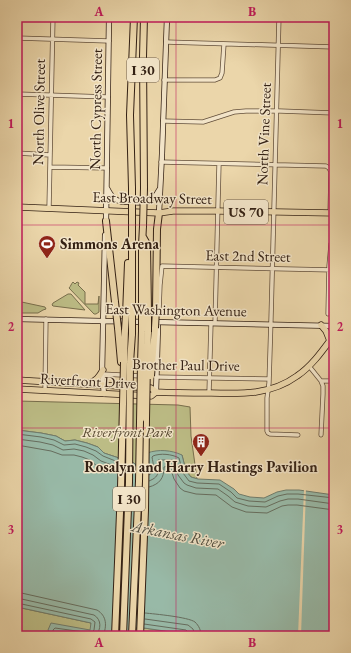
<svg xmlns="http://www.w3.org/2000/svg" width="351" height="653" viewBox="0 0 351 653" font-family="'EB Garamond',serif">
<rect width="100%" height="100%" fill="#ebd6aa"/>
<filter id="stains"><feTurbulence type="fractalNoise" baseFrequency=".005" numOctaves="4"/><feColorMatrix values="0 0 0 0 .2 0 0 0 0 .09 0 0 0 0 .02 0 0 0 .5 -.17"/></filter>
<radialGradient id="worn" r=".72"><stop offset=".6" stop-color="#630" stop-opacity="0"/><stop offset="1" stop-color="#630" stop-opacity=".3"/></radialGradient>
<path fill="#bcbc85" stroke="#786e4c" d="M73,282L75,284L77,282L79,283L78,285L85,292V304H98L99,296V312L96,314H94L69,288C71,286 71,284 73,282Z
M68,294H71L85,310L53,306L52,305L53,303Z
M17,301L45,307L46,309L43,310L38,313H17Z
M17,401L178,405L190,407L191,436L197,479L191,477L186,471L182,455L147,472L142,471L134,463L104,453L98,447L87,443L75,440L65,441L56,436L41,433L17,430Z
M17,607L91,623L92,636H17Z
M144,628L199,636H140Z"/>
<path fill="#98b9a7" stroke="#707c6c" d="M17,430L41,433L56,436L65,441L75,440L87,443L98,447L104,453L134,463L142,471L147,472L149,471L147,453C159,449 171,450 182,455L186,471L191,477L198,479L220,480L234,489L239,494L250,497L264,498L277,492L286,490H299L334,495V636H199L137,627L133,636H51L48,630L51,623L90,630L91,623L17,607Z"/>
<path fill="#ebd6aa" d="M304,489H306L301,636H298Z"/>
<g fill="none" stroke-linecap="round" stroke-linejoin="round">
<path stroke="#666d5e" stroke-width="1" d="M17,434L41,437L54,440L64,445L75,444L86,447L96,451L103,456L118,462
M17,439L40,442L53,445L63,450L74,449L84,451L93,455L101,461L117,467
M17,445L51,451L62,455H74L82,457L90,460L98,467L117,473
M149,475C156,472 153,463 152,457L153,456C160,453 172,454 179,458L183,473L189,481L197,483L219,484L231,492L237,498L249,501L265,502L278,496L287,494H298L334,498
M149,481C162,476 157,470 158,460H173L175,462L178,475L184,483L187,485L196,488L218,489L228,496L235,502L248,506L266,507L280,501L288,499H298L334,504
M149,487C160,484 164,478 164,467L168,466L170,467L174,479L180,488L184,491L196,494L216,495L232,507L246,512L267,513L282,506L288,505H297L334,510
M17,592L97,610C107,616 107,626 103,636
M17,598L94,615C102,620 101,629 96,636
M17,603L91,619L95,622L94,630L91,633L55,628L53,630L54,636
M145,613C155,614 188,617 195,622C199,626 201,630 201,636
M145,619L188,625L193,629L195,636
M144,624L186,630L189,633L190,636"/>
<defs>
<path id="street" d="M279,17L271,319L269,383L267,398V431L268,433L270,434L298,435
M17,38L109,41
M166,42L334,47
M164,80H215L220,78L222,73L224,44
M17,94L108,97
M163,121L203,122L234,112L246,111H280L334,113
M17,153L50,155
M161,162L326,166L329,168L331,172L330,213
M50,167L107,168
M49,208L53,17
M159,311L160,285L162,266L334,270
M328,314L329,266L331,244L334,237
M215,323L219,164
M309,366L321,381H334
M102,374L141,376
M156,377L269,379
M45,391L46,319
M209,393L211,323
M321,435L323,394V386L321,381"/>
<path id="secondary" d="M107,188C109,192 112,198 117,200C120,202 125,202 129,202C143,203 152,204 159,190
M159,213L162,154L167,17
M106,223L109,17
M17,319L145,322
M153,322L334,326
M156,392L158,326
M104,394L102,374L105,235"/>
<path id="primary" d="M17,207L159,213L173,211H218L334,213
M321,325L326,331L330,341
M17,380L151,388L156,392
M89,383C96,381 99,377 103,370
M17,389L151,396L156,392C174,393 193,393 211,393C242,394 271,395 297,376C312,366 323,350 334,335"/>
<path id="highway" d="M132,188L130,115L134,17
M144,188L143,57L144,17
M106,221L115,302
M132,225V316
M143,237L147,244L148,311
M156,309L157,229L159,213
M142,311V245L143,226
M126,315L128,263
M118,328L121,362
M124,362L125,330
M130,363L132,334
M141,363L142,331
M147,363L148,332
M152,364L155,328
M140,636L145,510L146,419"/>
</defs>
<use href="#street" stroke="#624e3a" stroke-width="5"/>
<use href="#secondary" stroke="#342114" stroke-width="6"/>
<use href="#primary" stroke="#342114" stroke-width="7"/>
<use href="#highway" stroke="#342114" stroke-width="8"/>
<use href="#street" stroke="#f2e4c8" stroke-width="3.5"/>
<use href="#secondary" stroke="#f2e4c8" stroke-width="4.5"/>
<use href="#primary" stroke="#ebd6aa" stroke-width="5.5"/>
<use href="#highway" stroke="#ebd6aa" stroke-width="6"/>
<defs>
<path id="highway-bridge" d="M132,188V225
M143,226L144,188
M115,302L118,328
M155,328L156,309
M125,330L126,315
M142,331V311
M148,332V311
M132,334V316
M151,376L152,364
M146,419L147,363
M115,636L121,488L124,362
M123,636L129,482L130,363
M132,636L139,481L141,363"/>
</defs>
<use href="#highway-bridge" stroke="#342114" stroke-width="8" stroke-linecap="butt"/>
<use href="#highway-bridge" stroke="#ebd6aa" stroke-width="6"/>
</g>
<path fill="none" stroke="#c2185b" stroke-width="1" stroke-opacity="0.55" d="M176,17V636M17,225H334M17,428H334"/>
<defs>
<symbol id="stadium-pin" viewBox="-11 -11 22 30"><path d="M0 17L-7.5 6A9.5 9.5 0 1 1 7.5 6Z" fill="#8f2418" stroke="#f2e4c8"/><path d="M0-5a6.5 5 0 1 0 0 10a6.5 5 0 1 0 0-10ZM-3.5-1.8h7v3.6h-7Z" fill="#fff"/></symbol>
<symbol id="building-pin" viewBox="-11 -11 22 30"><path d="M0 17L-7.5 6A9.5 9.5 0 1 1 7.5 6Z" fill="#8f2418" stroke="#f2e4c8"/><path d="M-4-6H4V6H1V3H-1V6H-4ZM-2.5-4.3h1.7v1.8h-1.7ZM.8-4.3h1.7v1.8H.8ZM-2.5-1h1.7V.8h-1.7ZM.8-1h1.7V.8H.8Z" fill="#fff"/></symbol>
</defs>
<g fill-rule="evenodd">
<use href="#stadium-pin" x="37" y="234" width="20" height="27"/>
<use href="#building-pin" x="191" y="432" width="20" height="27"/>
</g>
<g text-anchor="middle" stroke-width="3" stroke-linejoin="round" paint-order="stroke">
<g fill="#f2e4c8" stroke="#6d5c4a" stroke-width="1">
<rect x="127" y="58" width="32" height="24" rx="3"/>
<rect x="224" y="200" width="44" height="24" rx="3"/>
<rect x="113" y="487" width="32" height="24" rx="3"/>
</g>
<g font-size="14" font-weight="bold" fill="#342114">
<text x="143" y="75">I 30</text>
<text x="246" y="217">US 70</text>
<text x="129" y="504">I 30</text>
</g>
<g font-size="15" fill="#342114" stroke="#f2e4c8">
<text transform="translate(96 109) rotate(-89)" y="5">North Cypress Street</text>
<text transform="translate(39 112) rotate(-89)" y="5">North Olive Street</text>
<text transform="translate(264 134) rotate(-88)" y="5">North Vine Street</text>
<text transform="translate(152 198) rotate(1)" y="5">East Broadway Street</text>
<text transform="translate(248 256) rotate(1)" y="5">East 2nd Street</text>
<text transform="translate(176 310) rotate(1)" y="5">East Washington Avenue</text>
<text transform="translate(186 365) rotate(1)" y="5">Brother Paul Drive</text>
<text transform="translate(88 381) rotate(3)" y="5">Riverfront Drive</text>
</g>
<g font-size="15" font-weight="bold" fill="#342114" stroke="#f2e4c8" text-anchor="start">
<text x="60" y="249">Simmons Arena</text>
<text x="201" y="472" text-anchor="middle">Rosalyn and Harry Hastings Pavilion</text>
</g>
<g font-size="15" font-style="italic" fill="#564830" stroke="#f2e4c8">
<text x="127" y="437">Riverfront Park</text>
</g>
<g font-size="16" font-style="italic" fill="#524f40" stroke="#f2e4c8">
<text transform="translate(178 534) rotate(11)" y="6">Arkansas River</text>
</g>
</g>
<rect width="351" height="653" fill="none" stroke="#ebd6aa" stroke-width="44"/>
<rect x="22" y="22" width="307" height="609" fill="none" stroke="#c2185b" stroke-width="1.5"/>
<g font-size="13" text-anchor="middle" font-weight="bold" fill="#c2185b">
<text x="99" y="16">A</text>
<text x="252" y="16">B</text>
<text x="11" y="128">1</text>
<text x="340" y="128">1</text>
<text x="11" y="331">2</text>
<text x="340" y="331">2</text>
<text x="11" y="534">3</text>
<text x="340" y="534">3</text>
<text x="99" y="647">A</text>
<text x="252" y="647">B</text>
</g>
<rect width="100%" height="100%" filter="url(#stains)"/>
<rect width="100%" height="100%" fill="url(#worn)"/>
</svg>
